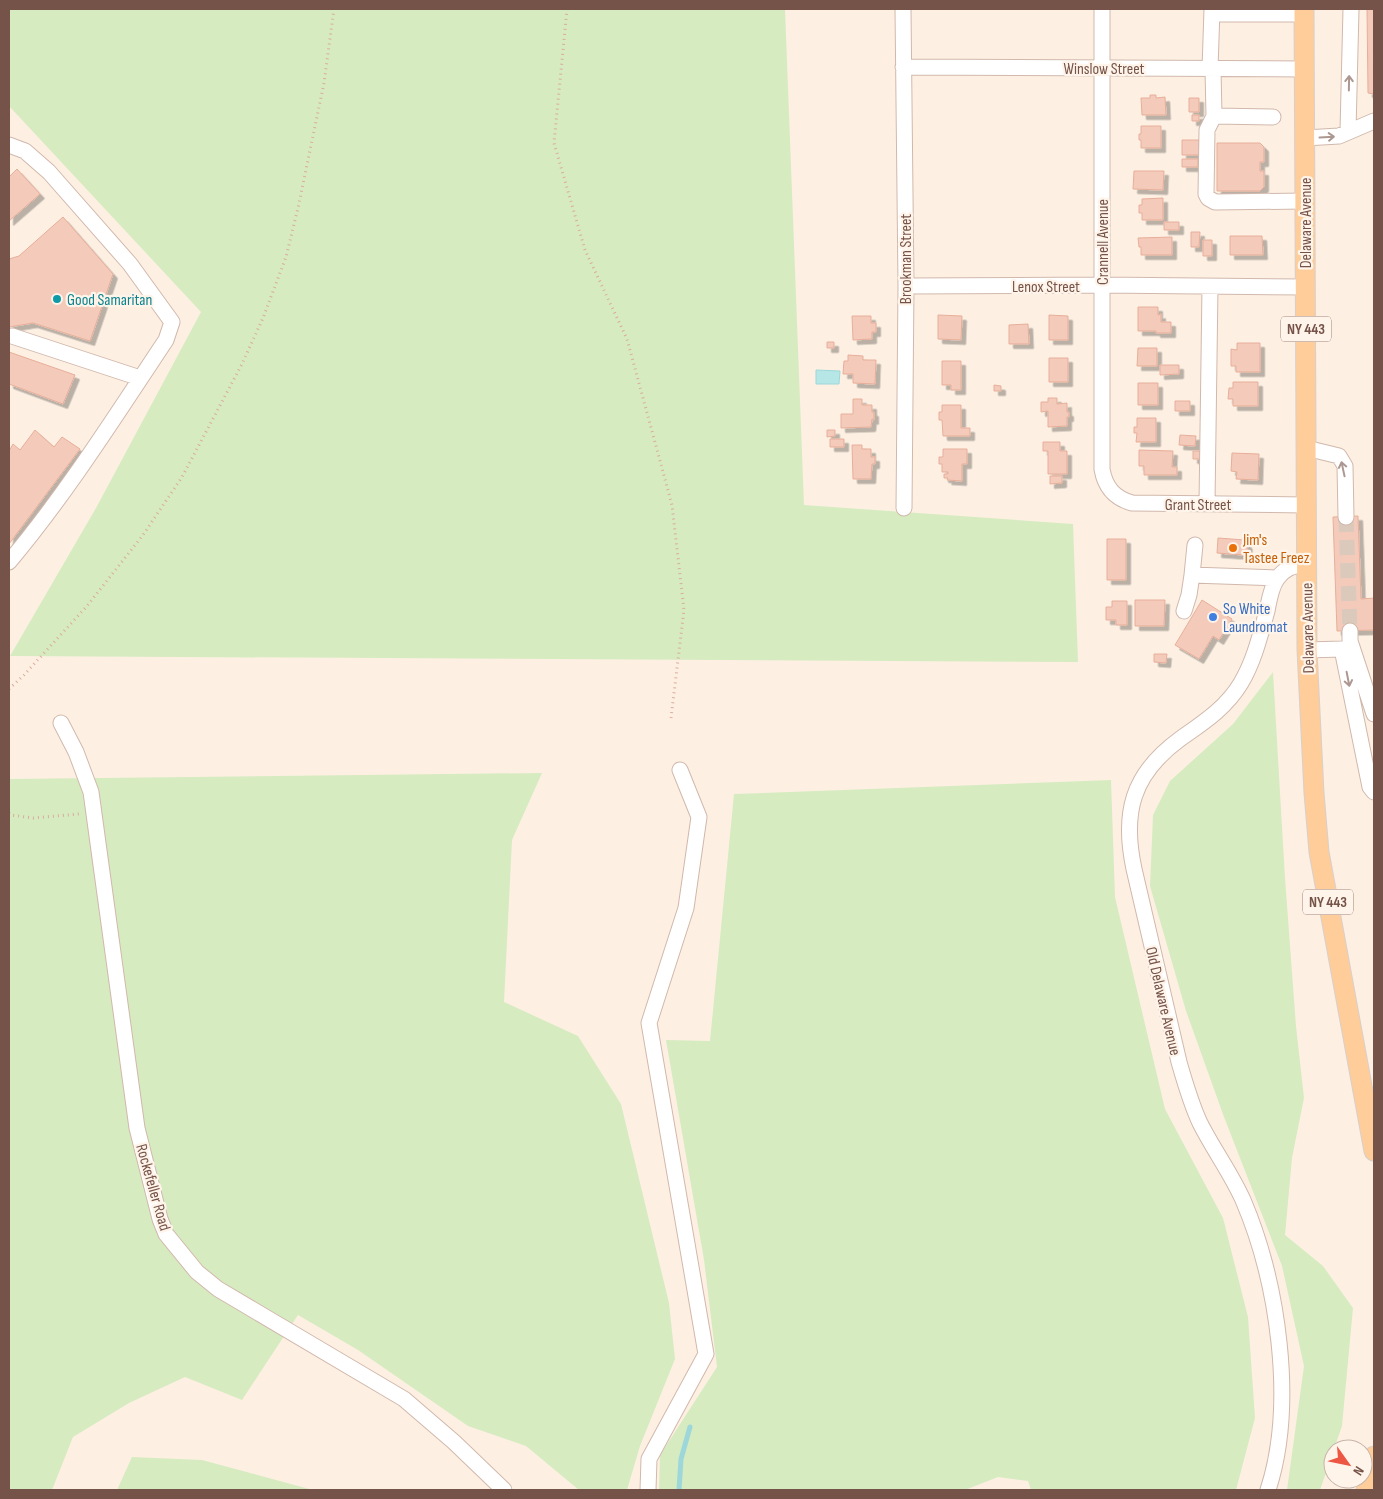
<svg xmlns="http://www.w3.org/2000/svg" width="1383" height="1499" viewBox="0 0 1383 1499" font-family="'Sofia Sans Condensed',sans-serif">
<defs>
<filter id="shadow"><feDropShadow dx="4.5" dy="4.5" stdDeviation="0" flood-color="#0004"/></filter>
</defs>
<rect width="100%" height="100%" fill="#fdf0e3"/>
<path fill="#d7ebc1" d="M9,9H785L804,505L1073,524L1078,662L10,656L96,508L201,312L9,106Z
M1273,672L1285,878L1296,1026L1304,1098L1292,1158L1285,1235L1323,1266L1353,1308L1342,1426L1334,1449H1333V1453L1320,1490H1287L1304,1366L1282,1266L1224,1117L1186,1011L1150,886L1153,815L1170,781L1233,724Z
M542,773L512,840L504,1002L578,1036L621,1104L669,1303L675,1359L640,1446L627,1490H579L526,1446L468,1426L358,1350L298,1315L242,1400L185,1377L129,1403L73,1437L52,1490H9V779Z
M1111,780L1115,897L1165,1109L1223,1218L1248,1317L1255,1418L1236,1490H1031L1028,1481L998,1477L965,1490H659L660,1455L717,1367L704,1260L666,1040L710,1041L734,794Z
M132,1457L202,1460L313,1490H117Z"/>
<path fill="#b7e6e7" stroke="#9dd7da" d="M816,370L840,371L839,384H816Z"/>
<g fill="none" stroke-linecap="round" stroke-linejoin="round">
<path stroke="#9dd7da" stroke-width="5" d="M679,1490L681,1459L690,1427"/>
</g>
<path fill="#f4caba" stroke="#e7ae99" filter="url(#shadow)" d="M1367,9H1374V94L1368,93Z
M1150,95H1156V98L1165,97L1166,115H1142L1141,98H1150Z
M1189,98H1199V112H1189Z
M1192,115H1199V121H1192Z
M1141,126H1161V148H1141V140H1139V134H1141Z
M1182,140H1199L1200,155H1182Z
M1217,143H1260L1264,147V162H1260V171H1264V187L1260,191H1217Z
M1182,159H1198V167H1182Z
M17,169L40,194L9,221V177Z
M1134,171H1164L1163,190L1133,189Z
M1163,198V220H1142V213H1139V205H1142V199Z
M63,217L113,274L90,341L33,323L9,327V259L19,256Z
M1164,222H1179V230H1164Z
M1191,232H1200L1199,247H1191Z
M1230,236H1262L1263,255H1230Z
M1172,237V255H1141V247H1139L1138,238Z
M1203,240H1212V256H1203Z
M1138,307H1158V315L1161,314V322H1171V333H1156V331H1138Z
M938,315L962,316L961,340L938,339Z
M1049,315L1068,316V340H1049Z
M852,316H871V323H876V332H872V339L853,340Z
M1028,324L1029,344H1009V325Z
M827,342H834V348H827Z
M1237,343H1260V372H1236V366H1231V349L1237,350Z
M1138,348H1157V366H1137Z
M9,352L75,375L63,404L9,384Z
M848,355L863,356V360H876L875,384L853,383V374H843L844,361H848Z
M1049,358H1068V382H1049Z
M942,361H961V390H951V385H942Z
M1160,365H1179V374L1160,375Z
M1233,382H1258V406H1233V399H1228L1229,388H1233Z
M1138,383H1158V405H1138Z
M994,385L1001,386V391H994Z
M1048,398H1057V404L1067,403V412H1069V417H1067V426L1048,427V411L1041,412V402H1048Z
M853,399H862V405H872V412H874V420L872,419L871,427L841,428V414H853Z
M1175,401H1190V411H1175Z
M942,405H961V428H970V436H943L942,420H939V412H942Z
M1137,418H1156V442H1136L1137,433H1134V427H1137Z
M35,430L54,447L62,437L80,449L9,544V451L13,444L20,450Z
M827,430H835V436L827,437Z
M1180,435L1196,436L1195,446L1179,445Z
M830,439H844V447H830Z
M1043,442H1060V451H1067V474H1048V451H1043Z
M852,445H862V449H871V457H875V464H872L871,479H853Z
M943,449H967V464H962V481L947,480L948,478H944V474H948V472H942V464H939V457H943Z
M1139,450L1173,451L1172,467H1177V475H1144V466H1139Z
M1193,451H1200V459H1193Z
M1232,453L1259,454L1258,480L1236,479L1237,472L1231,471Z
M1050,476H1062V483L1050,484Z
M1358,516L1361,599L1374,598V630L1337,631L1333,517Z
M1218,538L1245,540L1248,546L1246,553L1244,555L1217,553Z
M1107,539H1126V580H1107Z
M1135,600H1165L1164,626H1135Z
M1202,600L1232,619L1219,640L1213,636L1199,659L1175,645Z
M1112,601H1127V625H1116V620H1106V607H1112Z
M1154,654H1167L1166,663L1154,662Z"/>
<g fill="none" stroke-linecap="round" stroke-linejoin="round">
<path stroke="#dbc9bc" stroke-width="15" stroke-dasharray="15 8" stroke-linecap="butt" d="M1346,517L1350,631"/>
<defs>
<path id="minor" d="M903,9L906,286L904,508
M1102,9V469C1105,487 1114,498 1132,503L1306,505
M1212,14H1304
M903,67L1304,69
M1210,69L1212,9
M1213,69L1214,116L1207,130L1206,194L1208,198L1215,202L1305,201
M1214,116L1273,117
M1348,131L1351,9
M1305,138L1339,136L1374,121
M9,145L25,151L49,172L130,264L172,322L166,340C116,415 67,493 9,562
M906,286L1102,285L1306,287
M12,336L140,378
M1306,448L1339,456L1345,466L1346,517
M1207,503L1210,287
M1192,575L1195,545
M1184,611L1189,595L1192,575L1277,578
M1350,631V641L1374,714
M1307,650L1342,649L1370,787L1374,792
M61,723L76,752L91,792L137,1128L160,1219L166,1234L197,1272L218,1289L404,1399L454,1442L504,1490
M648,1490L649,1459L706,1354L649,1023L686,908L699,817L680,770
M1268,1490C1296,1404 1278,1282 1243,1200C1231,1173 1213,1149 1200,1123C1191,1104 1185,1083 1179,1062L1134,869C1122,813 1132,774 1180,739C1204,722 1226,708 1241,683C1254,661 1260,636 1267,611C1269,601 1271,587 1277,579C1284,568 1294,566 1306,563"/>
<path id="major" d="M1304,9L1307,650L1314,793L1319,852L1374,1151
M1366,1490L1374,1456"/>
</defs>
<use href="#minor" stroke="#d1b8ac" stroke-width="17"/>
<use href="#major" stroke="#d9cfcc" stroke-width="21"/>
<path stroke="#d8ad9d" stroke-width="3" stroke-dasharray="1 4" stroke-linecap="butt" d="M567,9L554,143L585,250L627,339L672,505L684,610L671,718
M9,689L24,675L87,606L143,535L182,477L242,364L263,318L286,257L298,208L324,83L334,9
M9,813L11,815L33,818L79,814"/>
<use href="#minor" stroke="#fff" stroke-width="15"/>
<use href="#major" stroke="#fecd99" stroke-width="19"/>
</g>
<defs><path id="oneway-shaft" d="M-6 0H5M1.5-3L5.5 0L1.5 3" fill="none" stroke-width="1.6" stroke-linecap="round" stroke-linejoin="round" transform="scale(1.25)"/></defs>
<g stroke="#ad9891">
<use href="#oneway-shaft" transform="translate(1349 83) rotate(-89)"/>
<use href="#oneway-shaft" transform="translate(1327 137) rotate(-3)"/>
<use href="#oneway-shaft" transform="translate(1343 469) rotate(-102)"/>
<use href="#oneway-shaft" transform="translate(1348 679) rotate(79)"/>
</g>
<circle fill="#0f9aa8" stroke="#fff4ea" stroke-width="2" cx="57" cy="299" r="5"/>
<circle fill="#e8710a" stroke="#fff4ea" stroke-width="2" cx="1233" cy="548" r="5"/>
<circle fill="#3f7fe0" stroke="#fff4ea" stroke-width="2" cx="1213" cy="617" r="5"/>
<g text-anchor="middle" stroke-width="4.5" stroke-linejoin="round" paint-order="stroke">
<g fill="#fff4ea" stroke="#9f8379" stroke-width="1">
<rect x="1281" y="316.5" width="50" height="25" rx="4"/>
<rect x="1303" y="889.5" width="50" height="25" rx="4"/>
</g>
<g font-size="15" font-weight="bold" fill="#765348">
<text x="1306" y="334">NY 443</text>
<text x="1328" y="907">NY 443</text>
</g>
<g font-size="16" fill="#765348" stroke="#fff4ea">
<text x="1104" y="74">Winslow Street</text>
<text transform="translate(1305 223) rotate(-90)" y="6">Delaware Avenue</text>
<text transform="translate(1102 242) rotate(-90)" y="6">Crannell Avenue</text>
<text transform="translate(905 259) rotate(-90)" y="6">Brookman Street</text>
<text x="1046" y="292">Lenox Street</text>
<text x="1198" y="510">Grant Street</text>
<text transform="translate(1307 628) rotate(-91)" y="6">Delaware Avenue</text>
<text transform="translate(1164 1001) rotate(77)" y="6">Old Delaware Avenue</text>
<text transform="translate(154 1187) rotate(74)" y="6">Rockefeller Road</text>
</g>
<g font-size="16" fill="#0d838f" stroke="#fff4ea" text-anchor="start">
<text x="67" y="305">Good Samaritan</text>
</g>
<g font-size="16" fill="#c56008" stroke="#fff4ea" text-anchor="start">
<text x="1243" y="545">Jim's<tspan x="1243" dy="18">Tastee Freez</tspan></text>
</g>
<g font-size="16" fill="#366cbe" stroke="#fff4ea" text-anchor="start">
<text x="1223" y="614">So White<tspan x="1223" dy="18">Laundromat</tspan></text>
</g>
</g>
<rect width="1383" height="1499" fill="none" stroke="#765348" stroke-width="20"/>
<g transform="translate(1348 1464) rotate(123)"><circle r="24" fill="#fff4ea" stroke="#c8b4a9"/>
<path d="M0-4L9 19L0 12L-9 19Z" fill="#ec5643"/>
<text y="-8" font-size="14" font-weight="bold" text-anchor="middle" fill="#765348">N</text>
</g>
</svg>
